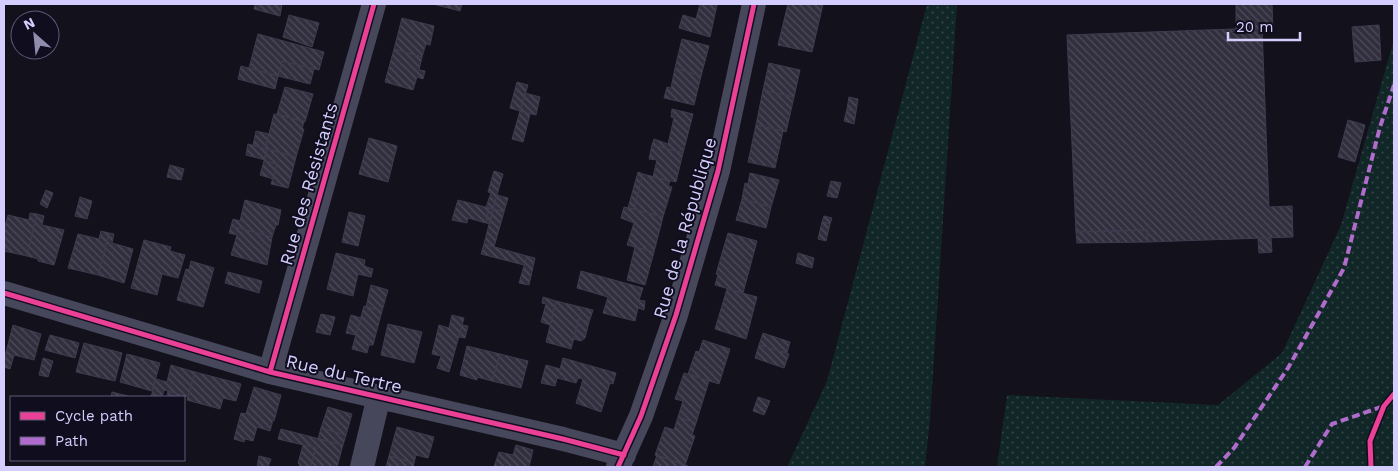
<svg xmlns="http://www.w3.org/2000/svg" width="1398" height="471" viewBox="0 0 1398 471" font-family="'Work Sans',sans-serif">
<defs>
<pattern id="grass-dots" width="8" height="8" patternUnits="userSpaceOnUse" patternTransform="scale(1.25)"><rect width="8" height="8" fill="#112626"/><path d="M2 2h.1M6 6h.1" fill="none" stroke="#334446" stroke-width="1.8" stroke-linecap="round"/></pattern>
<pattern id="building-back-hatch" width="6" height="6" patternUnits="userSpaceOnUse" patternTransform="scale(1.25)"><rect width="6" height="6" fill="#312f3e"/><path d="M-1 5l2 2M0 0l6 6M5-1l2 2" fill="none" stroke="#4e4c5b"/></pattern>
</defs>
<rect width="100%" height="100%" fill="#13111b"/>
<path fill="url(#grass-dots)" d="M927,4H956L957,5L930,420L925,467H787L827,381Z
M1394,39V467H997L1007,395L1218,405L1282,353L1341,225Z"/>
<path fill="url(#building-back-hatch)" stroke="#3e3b4f" d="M255,4H282L280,16L254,9Z
M433,4H462L460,11Z
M700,4L717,5L710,37L679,28L683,15L696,19Z
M788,4H823L812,52L778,45Z
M1236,4H1272L1273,28L1236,29Z
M289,15L319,23L312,47L283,37Z
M402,18L434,26L430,45L426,44L422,57L394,49Z
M1379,25L1381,60L1355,62L1352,27Z
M1262,28L1269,207L1292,206L1293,237L1148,242L1147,230L1076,232L1067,35Z
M258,34L324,52L319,70L282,61L278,76L249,68Z
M682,39L709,46L701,76L675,68Z
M394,49L422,57L419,70L425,71L423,79L417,77L413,90L385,82Z
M282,61L314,69L310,84L278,76Z
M769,63L800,70L794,97L763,90Z
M241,66L278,76L275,89L238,79Z
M675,68L701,76L694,105L664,98L667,87L671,88Z
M517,82L528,85L520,111L510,108Z
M285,87L313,94L305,122L277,114Z
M763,90L794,97L786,132L756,125Z
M525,93L540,97L536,115L520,111Z
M849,97L858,99L856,112L847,109Z
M672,109L693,114L683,153L652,145L654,139L668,144L674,118L671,117Z
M847,109L856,112L854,124L844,121Z
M520,111L530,114L523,142L512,139Z
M274,114L304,121L302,129H304L296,157L265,149Z
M1348,120L1365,125L1355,162L1338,157Z
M756,125L783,131L775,168L748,162Z
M256,131L269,134L265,149L253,145Z
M369,138L397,146L388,182L359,174Z
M248,144L267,149L265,160L246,155Z
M652,145L683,153L676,182L653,177L657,160L649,159Z
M267,149L296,157L288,188L271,184L277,164L264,161Z
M264,161L277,164L273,179L260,175Z
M170,165L184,169L181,180L167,177Z
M494,171L503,174L493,209L486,207L491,193L488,192Z
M638,172L643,174L634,209L628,208Z
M750,173L779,180L771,207L742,199L745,183L748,184Z
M643,174L670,181L668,186L672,187L663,217L634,209Z
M831,181L841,183L837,198L827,196Z
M46,190L53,193L47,208L40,204Z
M497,195L508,198L504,212L493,209Z
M80,197L92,201L87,219L75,216Z
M742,199L771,207L766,228L736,220Z
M245,200L281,210L278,225H276L272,237L231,226L233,219L240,221Z
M458,200L489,208L486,223L468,218L467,223L452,220Z
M624,207L663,217L654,252L627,245L634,223L621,218Z
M489,208L493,209L490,224L486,223Z
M493,209L504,212L494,247L484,244Z
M349,212L365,216L358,246L342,242Z
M30,213L37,214L27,256L4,251V230L8,215L29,220Z
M37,214L44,216L42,225L64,230L54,265L38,261V259L27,256Z
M824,216L832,218L830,224L822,222Z
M822,222L830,224L826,241L818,239Z
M231,226L272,237L267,265L231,255L237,235L229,233Z
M1147,230L1148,242L1077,243L1076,232Z
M101,231L109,233L98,275L68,268L78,234L99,239Z
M109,233L114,234L112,243L133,249L124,283L98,275Z
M728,233L757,241L743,293L715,285L718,275L716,274Z
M1271,238L1272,252L1259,253L1258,239Z
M144,240L171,247L170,251L185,255L178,278L162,274L157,295L131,288Z
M484,244L527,256L524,265L481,254Z
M635,247L654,252L645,285L627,280Z
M336,253L365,260L364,266L373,269L371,277L358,274L353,296L327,289Z
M798,253L814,258L812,268L796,263Z
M527,256L535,258L529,285L519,283Z
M191,261L214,268L203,307L177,300L186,269L189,270Z
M581,271L643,288L639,300L645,301L644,310L638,308L635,321L603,313L608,297L577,288Z
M228,272L262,281L259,293L225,283Z
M371,285L388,290L382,311L366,307Z
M727,289L757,297L746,339L715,329Z
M543,297L556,301L550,325L541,322L546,304L542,303Z
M556,301L593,310L589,322L579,319L571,349L546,342Z
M364,306L382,311L373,345H369L367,353L352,349Z
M321,314L335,317L330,335L316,332Z
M351,315L361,318L356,335L346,333Z
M452,315L464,318L449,372L437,368L441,356L432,354L439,325L449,328Z
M579,319L589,322L585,338L581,341L574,339Z
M388,324L422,332L414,363L381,355Z
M13,325L41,334L34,360L14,355L10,369L4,367V360Z
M462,325L468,326L465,338L459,337Z
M763,333L790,342L787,353L759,345Z
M50,335L79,343L75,358L45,350Z
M703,340L730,349L719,384L688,374L696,351L699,352Z
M84,343L122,353L115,381L76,372Z
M759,345L789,354L784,368L755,358Z
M467,346L500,354L492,381L477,377V380L460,375Z
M127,354L160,363L152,391L120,382Z
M500,354L528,361L521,388L492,381Z
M43,358L53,361L48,377L39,375Z
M563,358L616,373L613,384L610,383L601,412L576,403L583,379L578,378L576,383L557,378L555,386L541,383L546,365L560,369Z
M171,365L195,372L188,397L164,390L162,397H151L156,379L167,382Z
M195,372L241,384L236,401L223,398L220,409L187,400Z
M684,373L709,381L696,423L678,417L683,401L675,399Z
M254,387L281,395L274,421L273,420L270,431L257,427L253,441L245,439L244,442L234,439L241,413L246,414Z
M168,391L180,394L179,397L167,395Z
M112,392L128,396V397H111Z
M758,397L770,401L764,415L753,411Z
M328,407L352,414L346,435L321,428Z
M678,417L696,423L692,435L695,436L685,465L655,455L665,427L674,430Z
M397,427L434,437L428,458L416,455L414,463L389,456Z
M321,428L346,435L343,445L318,439Z
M281,429L343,445L337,467H310L316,448L278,439Z
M303,445L316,448L310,467H301L298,463Z
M516,445L533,450L529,467H494L499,452L513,455Z
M657,455L688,466L687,467H653Z
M259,456L271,459L268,467H257Z
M389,456L414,463L413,467H386Z"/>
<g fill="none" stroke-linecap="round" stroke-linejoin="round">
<path stroke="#47475c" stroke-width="24" d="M4,293L270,372L563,439L624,455
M270,372L374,4
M362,467L379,396
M618,467L641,416L676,315L718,171L754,4"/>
<path stroke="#b06ccc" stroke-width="4" stroke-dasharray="8 4" stroke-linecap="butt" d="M1216,467L1234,448L1288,368L1344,268L1380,127L1394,85
M1305,467L1332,424L1384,406"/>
<defs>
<path id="cycleway" d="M4,293L270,372L563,439L624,455
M270,372L374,4
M618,467L641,416L676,315L718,171L754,4
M1371,467L1370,441L1384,406L1394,394"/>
</defs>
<use href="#cycleway" stroke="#100d1f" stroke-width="8"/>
<use href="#cycleway" stroke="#ea4096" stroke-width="5"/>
</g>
<g text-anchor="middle" stroke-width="4" stroke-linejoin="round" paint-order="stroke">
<g font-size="18" fill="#d3cefd" stroke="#100d1f">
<text transform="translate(309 184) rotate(-74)" y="6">Rue des Résistants</text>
<text transform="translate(685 228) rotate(-74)" y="6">Rue de la République</text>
<text transform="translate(344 374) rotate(13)" y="6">Rue du Tertre</text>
</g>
</g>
<rect width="1398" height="471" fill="none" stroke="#d3cefd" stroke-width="10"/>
<rect x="10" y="396" width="175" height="65" fill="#100d1f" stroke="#5e5a78"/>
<rect x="20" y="412" width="25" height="8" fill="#ea4096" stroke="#5e5a78"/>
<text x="55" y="421" font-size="15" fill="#d3cefd">Cycle path</text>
<rect x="20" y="437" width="25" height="8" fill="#b06ccc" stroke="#5e5a78"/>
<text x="55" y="446" font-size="15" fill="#d3cefd">Path</text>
<g transform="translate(35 35) rotate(333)"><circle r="24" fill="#100d1f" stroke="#5e5a78"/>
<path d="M0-4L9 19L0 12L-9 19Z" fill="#908cae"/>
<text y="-8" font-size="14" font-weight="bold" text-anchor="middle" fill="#d3cefd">N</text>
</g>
<path d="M1228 32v8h72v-8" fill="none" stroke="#d3cefd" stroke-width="2.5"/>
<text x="1236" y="32" font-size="15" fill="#d3cefd" stroke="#100d1f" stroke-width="4" paint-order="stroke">20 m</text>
</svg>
